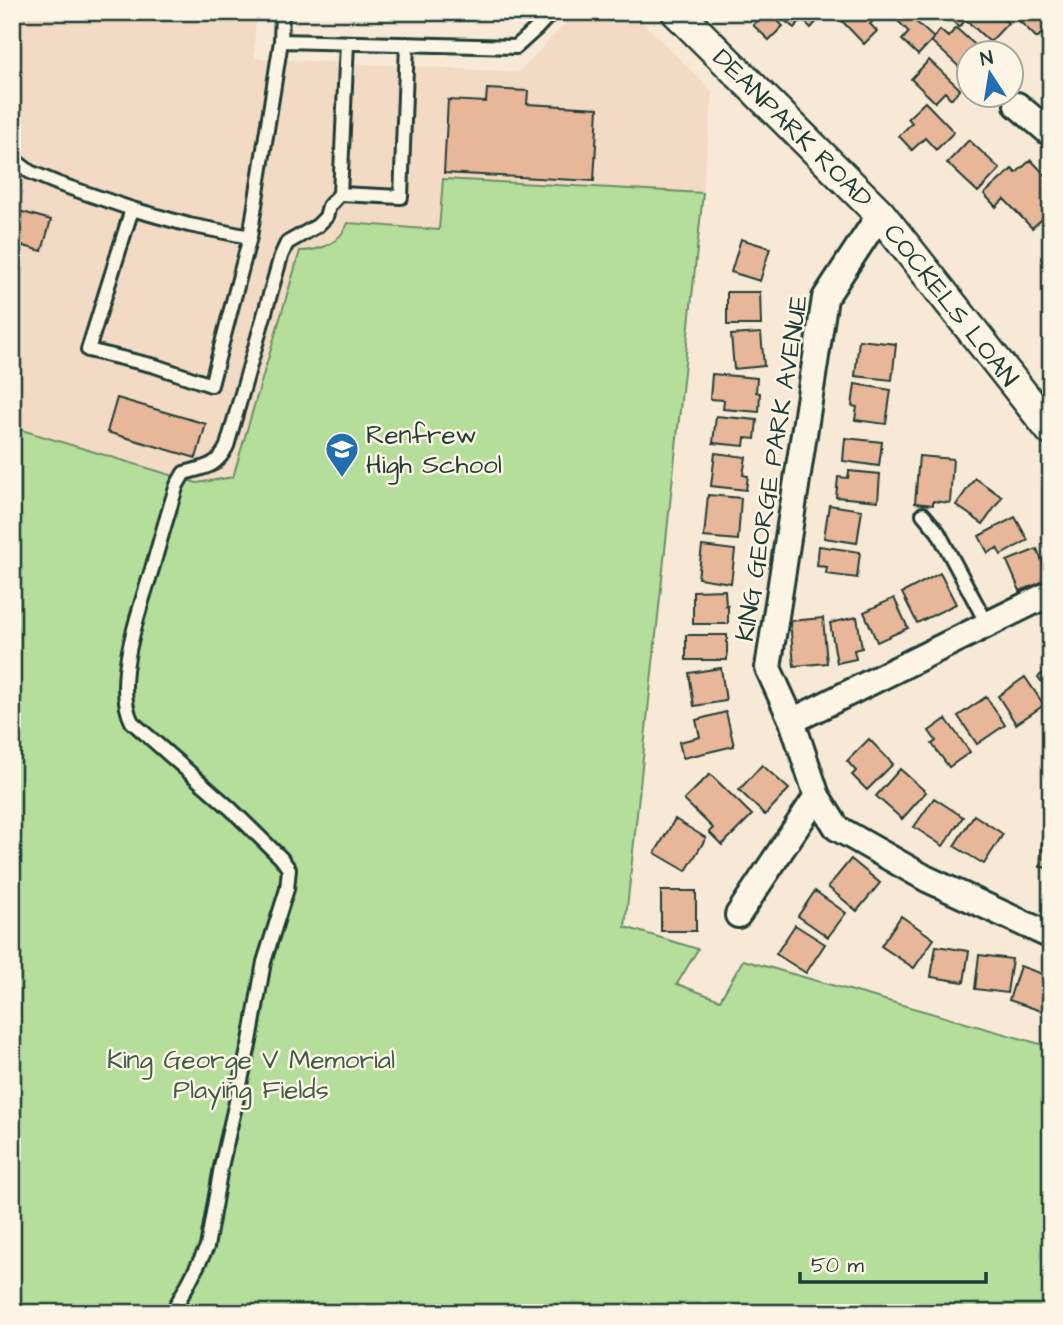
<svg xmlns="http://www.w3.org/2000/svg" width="1063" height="1325" viewBox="0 0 1063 1325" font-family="'Architects Daughter',sans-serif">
<rect width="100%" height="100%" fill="#f8e9d6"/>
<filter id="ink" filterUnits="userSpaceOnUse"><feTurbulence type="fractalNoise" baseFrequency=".0143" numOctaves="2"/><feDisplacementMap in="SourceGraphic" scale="14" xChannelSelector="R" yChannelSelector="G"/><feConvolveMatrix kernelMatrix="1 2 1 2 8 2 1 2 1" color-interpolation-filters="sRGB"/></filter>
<g filter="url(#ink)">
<path fill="#f3dac4" d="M12,12H256L254,58L519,72L576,12H632L713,92L625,928L12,765Z"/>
<path fill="#b5de9a" stroke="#6a8e67" stroke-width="2" d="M443,179L703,193L625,927L698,949L677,984L720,1000L743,960L1051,1047V1246L1044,1313H12V427L197,483L233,477L300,251C321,251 340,243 348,223L439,230Z"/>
<path fill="#e8b799" stroke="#1f3d34" stroke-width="2" d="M766,12H768L783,26L769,40L753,25Z
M791,12H825L811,28L802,19L794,28L784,20Z
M851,12H882L870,24L877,31L864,44L842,21Z
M897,12H921L914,20L934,38L918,55L902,40L909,32L893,16Z
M947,12H996L1008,23L990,42L966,20L959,27L945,14Z
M1014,12H1048L1051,15V24L1037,38L1012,14Z
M956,28L982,51L980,52H968V75L931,41L940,30L948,37Z
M929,60L960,89L951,99L945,92L935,102L911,79Z
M487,89L528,91L527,104L598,108L594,181L444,173L448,100L486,102Z
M925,102L954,132L936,150L925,138L912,150L899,136L912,123L908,118Z
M969,140L1000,169L978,192L947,163Z
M1031,160L1051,181V199L1049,201L1051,203V211L1032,228L1004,199L996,207L984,194L1012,169L1016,173Z
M12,209L51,220L42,251L12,243Z
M741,239L770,248L760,281L731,272Z
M727,292H760L761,325H727Z
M761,333L764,366L734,369L731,335Z
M859,340L896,344L892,380L855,376Z
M712,374L757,378L756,392L760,393L759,412L723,409L724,400L710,399Z
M855,384L891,390L886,424L855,420L857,407L852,406Z
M117,398L206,424L196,458L107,432Z
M716,416L757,420L755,439L745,438L744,446L713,443Z
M845,438L882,442L879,466L843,461Z
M715,453L746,457L743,475L748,476L746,490L711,486Z
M919,456L953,459L950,503L933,501V505L915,503Z
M849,471L880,474L878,501L836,497L838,477L848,478Z
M975,478L1002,497L983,524L956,505Z
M708,495L741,498L738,540L704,537Z
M829,505L862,510L857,543L824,538Z
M1015,517L1028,540L1001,555L997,548L988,553L979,536Z
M702,546L735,550L731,583L698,578Z
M819,546L860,552L857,578L826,574L827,567L817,566Z
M1037,549L1050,579L1020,591L1007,561Z
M940,573L956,604L917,623L902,593Z
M725,590L726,606H728V624H693V591Z
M894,598L908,628L877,642L864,612Z
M857,617L862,648L854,650L856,659L837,663L830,623Z
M823,618L827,663L794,666L790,621Z
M686,635H727V660H686Z
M1051,667V695L1038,677Z
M721,668L726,701L694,706L689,673Z
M1025,677L1044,705L1016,724L998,696Z
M986,697L1005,725L977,744L958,716Z
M726,712L734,746L683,758L679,742L700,737L696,720Z
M946,719L970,752L949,767L932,744L936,741L929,731Z
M869,739L893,764L867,790L852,775L856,771L847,761Z
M762,765L789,789L765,815L739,790Z
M900,769L926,792L902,819L876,796Z
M710,774L752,815L722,845L709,832L713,828L684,800Z
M1046,797H1051V832H1045Z
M934,798L963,817L943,846L914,827Z
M974,815L1003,834L984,864L954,846Z
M675,819L706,838L686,871L655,853Z
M1042,838H1051V868L1040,867Z
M851,859L880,883L857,911L828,887Z
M661,891H696V931H661Z
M815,891L846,913L828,937L798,916Z
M901,916L934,939L914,968L881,946Z
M795,925L825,944L806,973L776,954Z
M936,946L969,951L964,982L931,977Z
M979,955L1012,959L1007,993L975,989Z
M1020,966L1051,977V1001L1047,1013L1009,1000Z"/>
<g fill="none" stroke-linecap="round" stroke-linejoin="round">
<defs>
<path id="service" d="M282,12L281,41L516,47L537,28L552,12
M347,43L340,194L401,197L407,44
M12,158L30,172L59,184L132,209
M250,237L189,225L132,209L88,350L155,366L211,385L250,237L281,41
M923,514L938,532L987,624
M172,1313L189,1282L207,1247L221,1167L250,1041L264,962L287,889L289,869L281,858L231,809L132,722C112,683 140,609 152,569C160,541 168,512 177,485L184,473C205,467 217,467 227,446L281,256L287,243L317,226L326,217L329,206L340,194"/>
<path id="minor" d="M1017,105L1051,134
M880,214L825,298L768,668L792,721L817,796L837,828L927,879L1051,936
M792,721L1051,593
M738,915L817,796"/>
<g id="tertiary">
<path id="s1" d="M677,12L880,214L1051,430"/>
</g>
</defs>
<use href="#service" stroke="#1f3d34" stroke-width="18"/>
<use href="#minor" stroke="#1f3d34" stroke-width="30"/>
<use href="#tertiary" stroke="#1f3d34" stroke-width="35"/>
<use href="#service" stroke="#fcf5e5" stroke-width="12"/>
<use href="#minor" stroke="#fcf5e5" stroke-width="24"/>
<use href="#tertiary" stroke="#fcf5e5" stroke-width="30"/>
</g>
</g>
<defs>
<symbol id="school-pin" viewBox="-11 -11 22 30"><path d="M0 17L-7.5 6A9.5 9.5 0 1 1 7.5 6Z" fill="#1f6fb2" stroke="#fcf5e5"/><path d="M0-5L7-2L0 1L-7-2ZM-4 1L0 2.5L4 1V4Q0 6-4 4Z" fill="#fff"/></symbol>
</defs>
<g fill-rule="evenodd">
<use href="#school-pin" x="323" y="430" width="38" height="52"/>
</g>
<g text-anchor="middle" stroke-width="5" stroke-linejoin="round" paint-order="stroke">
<g font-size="26" fill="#1f3d34" stroke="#fcf5e5">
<text dy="9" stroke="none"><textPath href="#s1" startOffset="164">DEANPARK ROAD</textPath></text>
<text dy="9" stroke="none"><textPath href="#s1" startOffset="402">COCKELS LOAN</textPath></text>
<text transform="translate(771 468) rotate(-81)" y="9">KING GEORGE PARK AVENUE</text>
</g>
<g font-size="26" fill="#1f3d34" stroke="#fcf5e5" text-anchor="start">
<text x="366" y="443">Renfrew<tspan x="366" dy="30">High School</tspan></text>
</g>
<g font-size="26" fill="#3d5d48" stroke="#fcf5e5">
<text x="251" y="1068">King George V Memorial<tspan x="251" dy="30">Playing Fields</tspan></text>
</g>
</g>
<rect width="1063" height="1325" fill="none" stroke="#fcf5e5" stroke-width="42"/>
<rect x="21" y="21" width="1021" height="1283" fill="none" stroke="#1f3d34" stroke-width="2.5" filter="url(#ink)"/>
<g transform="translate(990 74) rotate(348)"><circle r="33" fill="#fcf5e5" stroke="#a4ab9e" stroke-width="2"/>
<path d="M0-5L12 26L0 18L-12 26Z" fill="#1f6fb2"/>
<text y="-10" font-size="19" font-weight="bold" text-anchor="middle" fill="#1f3d34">N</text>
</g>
<path d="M800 1272v10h186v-10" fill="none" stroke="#1f3d34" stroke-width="3.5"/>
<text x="811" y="1272" font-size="21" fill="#1f3d34" stroke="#fcf5e5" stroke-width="5" paint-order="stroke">50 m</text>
</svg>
